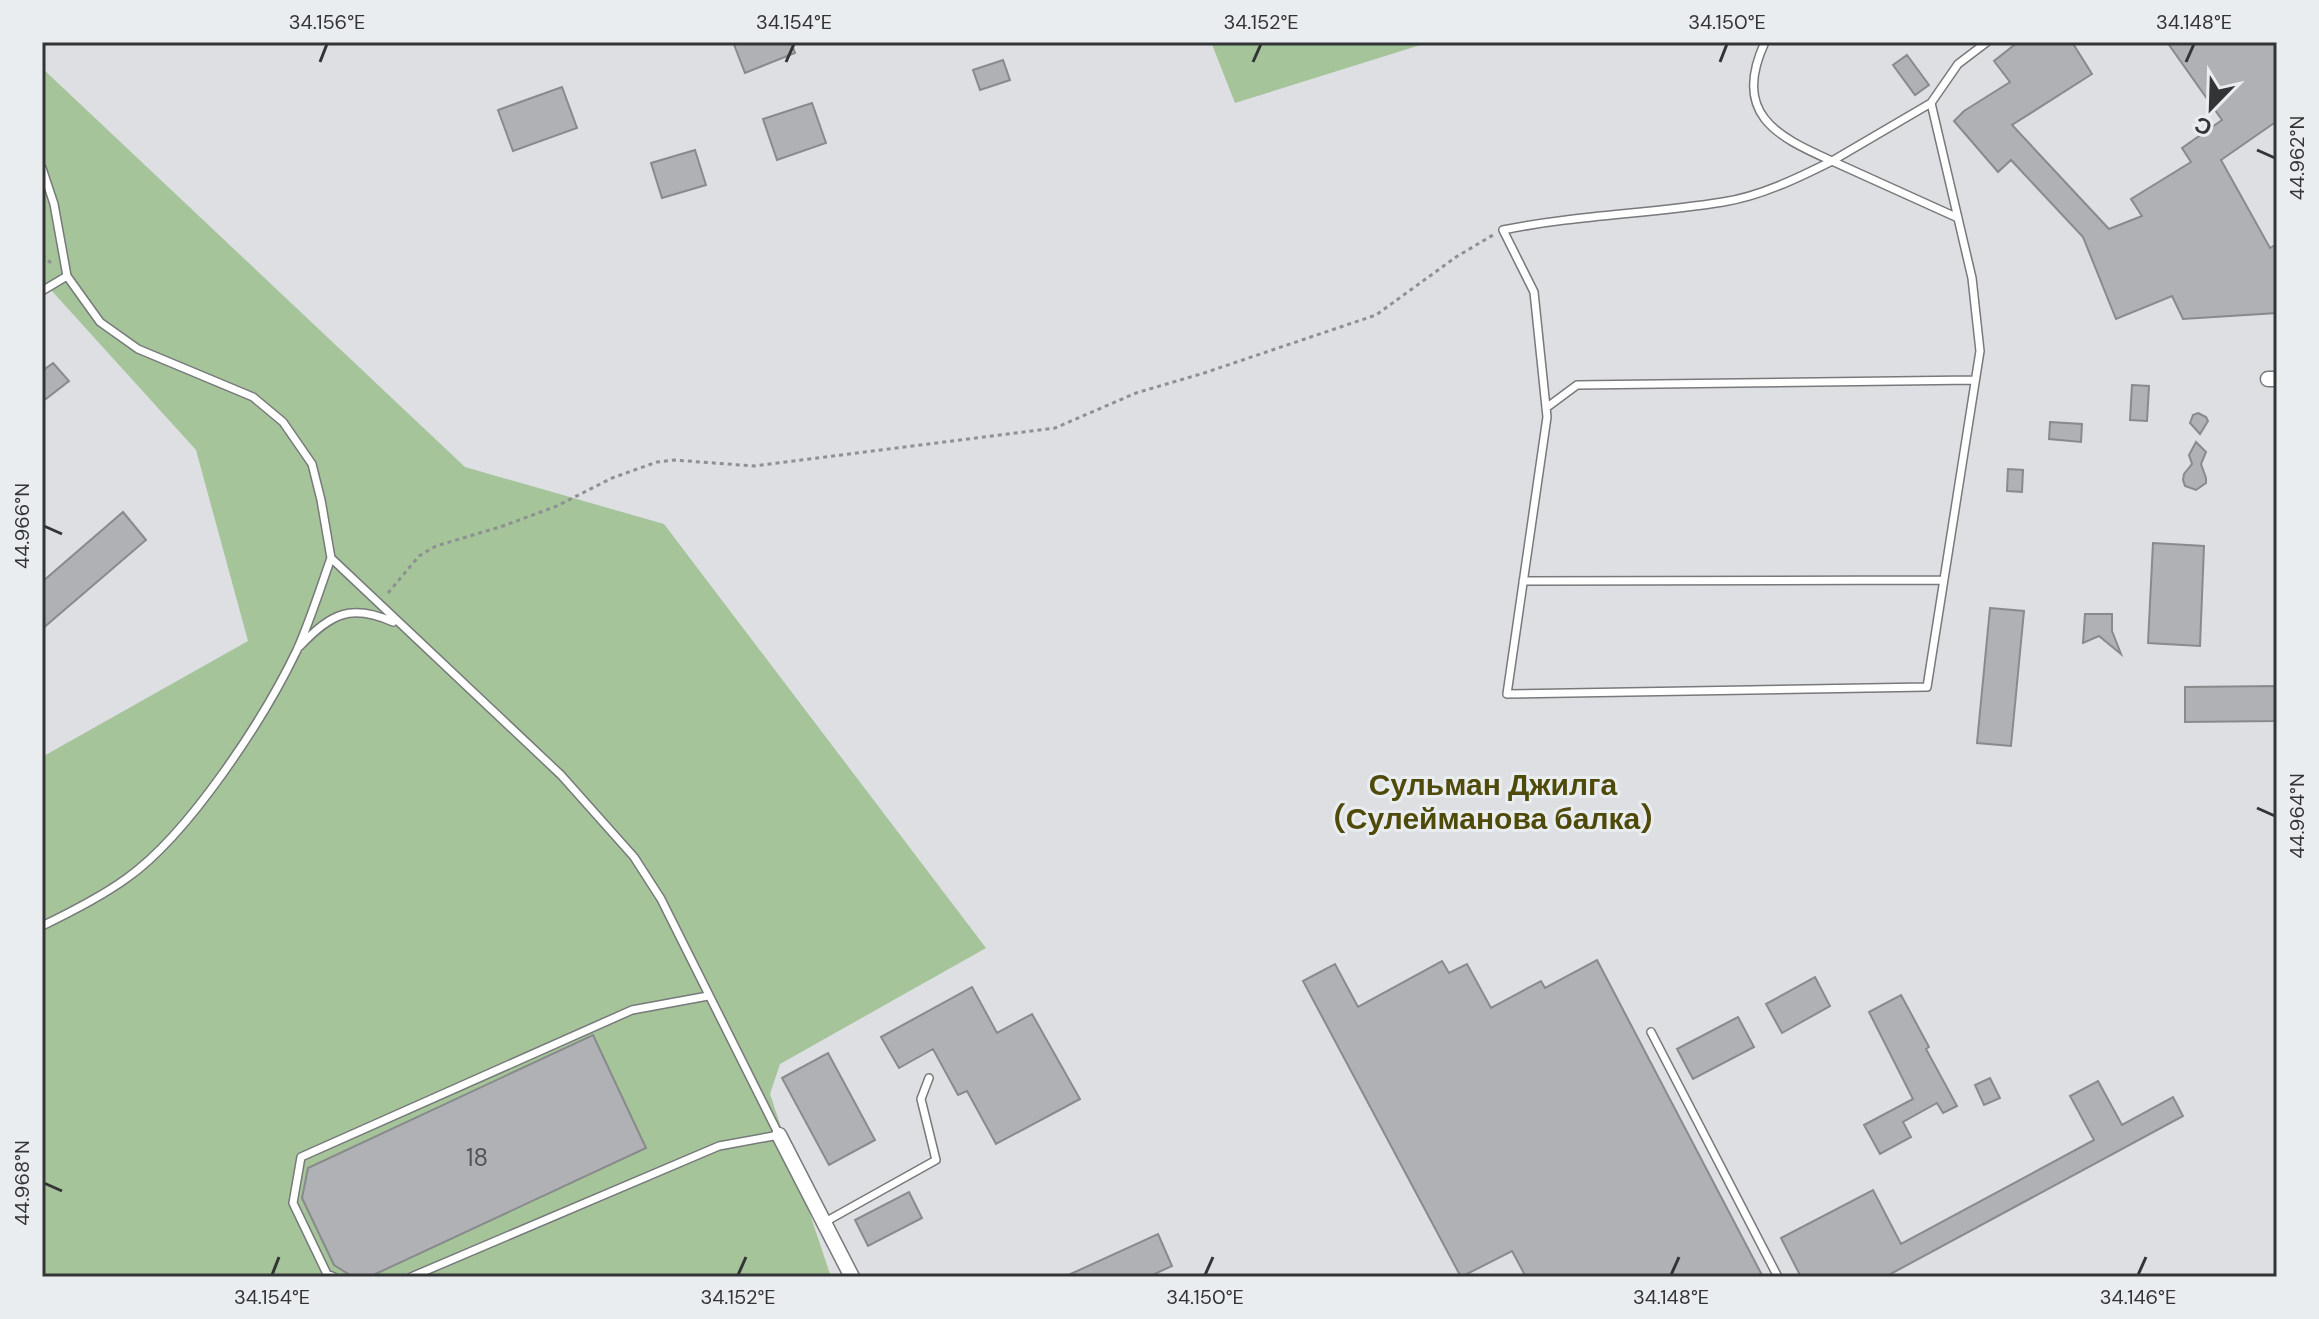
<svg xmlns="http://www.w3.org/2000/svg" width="2319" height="1319" viewBox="0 0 2319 1319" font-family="'DM Sans',sans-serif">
<rect width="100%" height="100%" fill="#dddfe2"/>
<path fill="#a5c49a" d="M1211,42H1430L1235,103Z
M42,68L465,467L664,524L986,948L780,1064L770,1094L831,1277H42V757L248,641L196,450L42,280Z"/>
<path fill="#afb1b4" stroke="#888a8c" stroke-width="2" d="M733,42H791L795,53L745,73Z
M2018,42H2072L2092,74L2012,125L2109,229L2142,216L2131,199L2191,162L2182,148L2222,120L2167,42H2277V121L2221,160L2270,248L2277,244V313L2183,319L2172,296L2116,319L2083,237L2011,160L1998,172L1954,121L1964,111L2010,82L1994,61Z
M1907,55L1929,85L1915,95L1893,65Z
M1003,60L1010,80L980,90L973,70Z
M562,87L577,128L513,151L498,110Z
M812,103L826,143L777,160L763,119Z
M695,150L706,185L662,198L651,163Z
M53,363L69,381L42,402V371Z
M2132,385L2149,386L2147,421L2130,420Z
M2198,413L2206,417L2208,421L2200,434L2190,423L2193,415Z
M2050,422L2082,424L2081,442L2049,439Z
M2196,442L2206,452L2201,464L2206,478V483L2196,490L2185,486L2183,480L2184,474L2192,464L2189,455Z
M2008,469L2023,470L2022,492L2007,491Z
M123,512L146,540L42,629V582Z
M2153,543L2204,546L2200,646L2148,643Z
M1990,608L2024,611L2011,746L1977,743Z
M2085,614H2112V631L2121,654L2099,636L2083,643Z
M2277,686V721L2185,722V687Z
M1597,960L1763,1277H1526L1512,1251L1461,1277L1303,981L1335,964L1358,1007L1442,961L1449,973L1467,964L1491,1008L1541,981L1545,988Z
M1815,977L1830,1006L1782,1033L1766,1004Z
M972,987L997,1033L1032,1014L1080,1099L996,1144L967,1091L958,1095L933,1049L899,1068L881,1037Z
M1901,995L1929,1047L1926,1049L1957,1106L1943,1113L1937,1103L1903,1122L1911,1137L1880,1154L1864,1125L1913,1099L1869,1012Z
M1738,1017L1754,1047L1693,1079L1677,1049Z
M593,1035L646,1148L369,1277H353L334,1265L302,1198L308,1168Z
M828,1053L875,1140L829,1165L782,1078Z
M1990,1078L2000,1098L1984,1105L1975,1085Z
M2098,1081L2122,1125L2173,1097L2183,1116L1885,1277H1801L1781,1238L1873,1190L1901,1244L2094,1140L2070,1096Z
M909,1192L922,1218L868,1246L855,1220Z
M1158,1234L1172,1266L1148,1277H1064Z"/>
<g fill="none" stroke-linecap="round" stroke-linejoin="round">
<defs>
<path id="lane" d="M1765,42C1732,113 1775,136 1832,161C1798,178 1761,196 1723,202C1650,214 1576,215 1503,230L1534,292L1547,417L1507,694L1927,687L1980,351L1972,278L1931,103
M1832,161L1931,103L1958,64L1987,42
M1832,161L1958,218
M42,168L54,204L67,276L100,322L138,349L253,397L283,422L312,464L321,500L331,558L561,775L634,857L661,899L779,1135L719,1146L411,1277
M42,291L67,276
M1546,408L1577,385L1975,380
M1523,581L1943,580
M300,646C331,614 350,603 393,622
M42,926C71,912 101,897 127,878C189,834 264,719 297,650C310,621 320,589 331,558
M1651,1032L1778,1277
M825,1222L936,1160L921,1099L929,1078
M334,1277L327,1274L293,1203L301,1157L632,1010L708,996"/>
<path id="street" d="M2268,379H2277
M779,1135L852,1277"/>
</defs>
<use href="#lane" stroke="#77797b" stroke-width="10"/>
<use href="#street" stroke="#77797b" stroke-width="17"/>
<path stroke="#8e9092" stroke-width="3" stroke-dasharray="4 4" stroke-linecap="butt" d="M42,255L51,263
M388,593L419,556L436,546L503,526L557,506L612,478L657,462L674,460L754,466L1055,428L1136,393L1204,373L1376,315L1456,257L1493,235"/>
<use href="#lane" stroke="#fff" stroke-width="7"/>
<use href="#street" stroke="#fff" stroke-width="14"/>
</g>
<path fill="none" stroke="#333435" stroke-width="3" d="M320,62L327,44M786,62L794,44M1253,62L1261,44M1720,62L1727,44M2186,62L2194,44M2257,150L2275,158M44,526L62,534M2257,808L2275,816M44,1183L62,1191M272,1275L279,1257M738,1275L746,1257M1205,1275L1213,1257M1671,1275L1679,1257M2138,1275L2146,1257"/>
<g text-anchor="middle" stroke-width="6" stroke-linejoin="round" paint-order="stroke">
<g font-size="24" fill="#525355">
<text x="477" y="1166">18</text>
</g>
<g font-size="30" font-weight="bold" fill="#4f4a09" stroke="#eaedef">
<text x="1493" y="795">Сульман Джилга<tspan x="1493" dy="34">(Сулейманова балка)</tspan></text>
</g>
</g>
<rect width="2319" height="1319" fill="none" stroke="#eaedef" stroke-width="88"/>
<g transform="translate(2211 108) rotate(203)" stroke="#eaedef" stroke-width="6" paint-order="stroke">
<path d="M0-6L14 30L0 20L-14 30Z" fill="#333435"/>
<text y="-12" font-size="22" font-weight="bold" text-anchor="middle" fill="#333435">С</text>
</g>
<rect x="44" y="44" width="2231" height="1231" fill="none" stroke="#333435" stroke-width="3"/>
<g font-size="20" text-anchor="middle" fill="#333435">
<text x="327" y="29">34.156°E</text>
<text x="794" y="29">34.154°E</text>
<text x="1261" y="29">34.152°E</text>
<text x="1727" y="29">34.150°E</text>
<text x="2194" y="29">34.148°E</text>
<text transform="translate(2297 158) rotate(-90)" y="7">44.962°N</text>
<text transform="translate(22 526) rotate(-90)" y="7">44.966°N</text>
<text transform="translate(2297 816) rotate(-90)" y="7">44.964°N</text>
<text transform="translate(22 1183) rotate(-90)" y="7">44.968°N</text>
<text x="272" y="1304">34.154°E</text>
<text x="738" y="1304">34.152°E</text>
<text x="1205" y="1304">34.150°E</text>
<text x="1671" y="1304">34.148°E</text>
<text x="2138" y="1304">34.146°E</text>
</g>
</svg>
